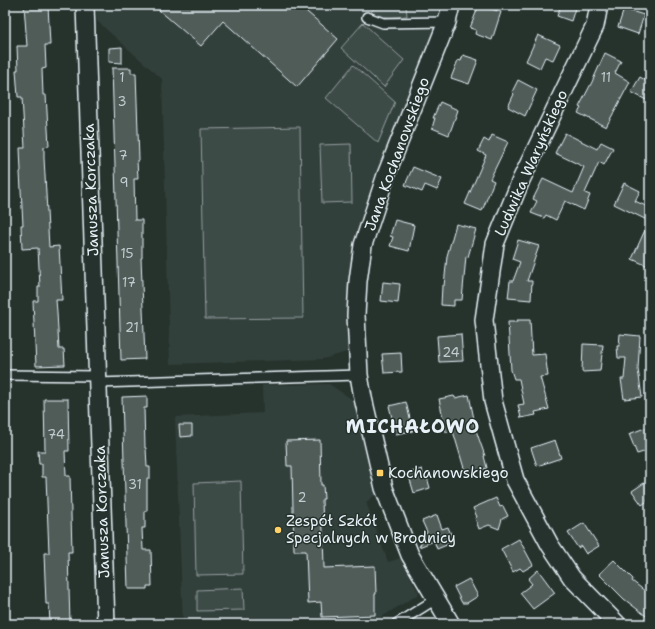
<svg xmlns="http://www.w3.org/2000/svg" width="655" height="629" viewBox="0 0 655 629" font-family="'Shantell Sans',sans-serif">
<rect width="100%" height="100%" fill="#26332d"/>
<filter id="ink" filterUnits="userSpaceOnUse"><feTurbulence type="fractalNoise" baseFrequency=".025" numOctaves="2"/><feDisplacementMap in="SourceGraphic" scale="8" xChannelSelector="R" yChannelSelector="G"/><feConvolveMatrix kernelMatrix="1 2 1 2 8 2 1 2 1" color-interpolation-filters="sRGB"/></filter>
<g filter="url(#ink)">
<path fill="#333f3a" d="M96,5H444L442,14L379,167L358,235L350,351L323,359L170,364L162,79L97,21Z
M329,384L356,402L363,442L377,494L366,502L388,562L401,558L419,594L378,619L183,624L175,417L263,413L262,385Z"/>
<path fill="#3e4b47" stroke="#939ea0" d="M377,5H406L407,16C395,17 382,19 371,12Z
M363,23L404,60L384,87L341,48Z
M353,65L395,102L378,143L326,98Z
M300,127L303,318L205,319L201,129Z
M351,144L352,202L322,203L320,145Z
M241,481L243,574L196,575L194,483Z
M243,588L244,610L197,611V590Z"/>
<path fill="#505c59" stroke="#e8f1f8" d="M24,5H48L50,45H45L46,68L42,69L43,95H46L49,146L44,147V158L49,247L59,246L62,300H56L57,312L59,349H64L65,365L36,366L33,301H38V287H40L38,248L22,249L21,225H23L20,172L21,171L20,148H25L22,97H18L16,70H18L17,46H27Z
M153,5H299L338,39L297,87L223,21L201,46Z
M479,5L501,12L492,40L475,34L476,30L470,28Z
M561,5H576L571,21L557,16Z
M624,9L644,15L638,34L618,27Z
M538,35L560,45L553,60L545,57L540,68L526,61Z
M122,47V63L109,62V48Z
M605,53L621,61L615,73L630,82L606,127L578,113L581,108L579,107L592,82Z
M463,55L478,60L469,84L451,78L458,60L461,61Z
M112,68H131V73H136L139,160H137L138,179H134L135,220H142V258H141L145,359L121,360Z
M640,77L650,83V102L631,92Z
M518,80L537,90L525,116L508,107L514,94L512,92Z
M440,102L458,110L449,135L432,128L435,118H433Z
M565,133L597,149L601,142L613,148L604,165L599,162L585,193L590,195L584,210L565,201L556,220L546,215L544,218L531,213L537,201L533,199L543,179L573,193L584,167L555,153Z
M492,135L508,142L490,179L494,181L482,211L465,204L486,155L478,151L484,139L489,142Z
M413,167L442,179L437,190L425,185L422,192L405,185Z
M624,183L640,191L635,201L650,208V267L632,259L649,221L614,204Z
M395,220L414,225L409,251L390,246L393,237L390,236Z
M456,224L476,229L468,257L466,256L462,300H454V306L441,305L442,286H444L447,256Z
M518,240L539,246L527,281H532L531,300L508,298L510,281H513L520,262L512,259Z
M383,282L400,284L398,303L381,301Z
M517,320H530L532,355L545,354L548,376L540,377L549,409L535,412L536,415L521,418L518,405L524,404L519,379H514L511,370L508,322H518Z
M461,334L463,361L439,362L437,336Z
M620,334L640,336L638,369L642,397L624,399L621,379H624L626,358H618L617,346H619Z
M583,344L603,345L600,371L582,372Z
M401,353L402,372L384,373L382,354Z
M469,395L474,419H472L485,456H484L487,468L466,475L453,431L446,432L439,399L454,396L455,398Z
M147,396V408H144L145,448H146L147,467H150V478H147V511H145V528H142L143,550H151L152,586H147V589H128L122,397Z
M44,399H68L69,451H65L66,476H70L72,552H68L70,624H50L49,604H46L44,553H49L46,477H42V464H39L38,451H45Z
M406,402L413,431L396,434L389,406Z
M179,425H192V436L180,437Z
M650,426V450L637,454L629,434Z
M320,440L321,485H323L324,499H322L324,568L375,566L376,594H375V615L322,617L321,602L308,603L306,551H294L292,466H287L286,441Z
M555,440L561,458L537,466L531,448Z
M422,469L424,478L427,477L430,488L414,493L408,473Z
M650,479V499L642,505L632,491Z
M496,498L500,507L503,506L508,516L502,519L499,529L489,525L479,529L475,518L477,517L473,508Z
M437,515L442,529L448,527L454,542L437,549L434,541L419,547L427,532L422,521Z
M584,523L599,546L586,554L581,546L578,548L568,533Z
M519,539L533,565L523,571L520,568L513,572L501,549Z
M614,560L633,579L632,581L650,595V619L624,599L599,574Z
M538,570L555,593L533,609L520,593L532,584L528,579Z
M469,579L478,596L467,603H462L454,587Z"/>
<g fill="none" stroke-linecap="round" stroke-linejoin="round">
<defs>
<path id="lane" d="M367,17L383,23L447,22
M5,375L97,376
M97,383L359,375
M396,624L436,599"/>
<path id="street" d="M85,5L106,624
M599,5L595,26L521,180L495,244L484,320L493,401L515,480L550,545L572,578L617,624
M451,624L410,555L384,488L363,398L359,375L356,315L358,281L363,245L386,175L447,22L451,5"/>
</defs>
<use href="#lane" stroke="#e8f1f8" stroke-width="12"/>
<use href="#street" stroke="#e8f1f8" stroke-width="20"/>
<use href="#lane" stroke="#26332d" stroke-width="9"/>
<use href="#street" stroke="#26332d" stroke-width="17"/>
</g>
</g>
<g fill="#ffd166" stroke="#26332d" stroke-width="1.5">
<rect x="376" y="469" width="8" height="8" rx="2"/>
<circle cx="278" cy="530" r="4"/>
</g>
<g text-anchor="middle" stroke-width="3" stroke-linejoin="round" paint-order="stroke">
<g font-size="13" fill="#c2ccd0">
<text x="122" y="82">1</text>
<text x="606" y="82">11</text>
<text x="122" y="106">3</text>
<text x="123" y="160">7</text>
<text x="124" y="187">9</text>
<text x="127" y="258">15</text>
<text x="129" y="287">17</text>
<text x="132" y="332">21</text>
<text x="451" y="357">24</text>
<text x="56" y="439">74</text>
<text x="135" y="489">31</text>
<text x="302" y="502">2</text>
</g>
<g font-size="15" fill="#e8f1f8" stroke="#26332d">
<text transform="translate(397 154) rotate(-70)" y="5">Jana Kochanowskiego</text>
<text transform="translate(531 163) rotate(-66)" y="5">Ludwika Waryńskiego</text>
<text transform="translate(91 190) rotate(-92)" y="5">Janusza Korczaka</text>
<text transform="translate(102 512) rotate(-92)" y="5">Janusza Korczaka</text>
</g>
<g font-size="15" fill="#e8f1f8" stroke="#26332d" text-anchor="start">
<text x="388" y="478">Kochanowskiego</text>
<text x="286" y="526">Zespół Szkół<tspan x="286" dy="17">Specjalnych w Brodnicy</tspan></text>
</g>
<g font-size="19" font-weight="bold" letter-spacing="1" fill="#e8f1f8" stroke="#26332d">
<text x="413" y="433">MICHAŁOWO</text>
</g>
</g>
<rect width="655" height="629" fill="none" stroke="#26332d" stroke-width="20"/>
<rect x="10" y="10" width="635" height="609" fill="none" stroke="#e8f1f8" stroke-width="1.5" filter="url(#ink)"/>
</svg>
